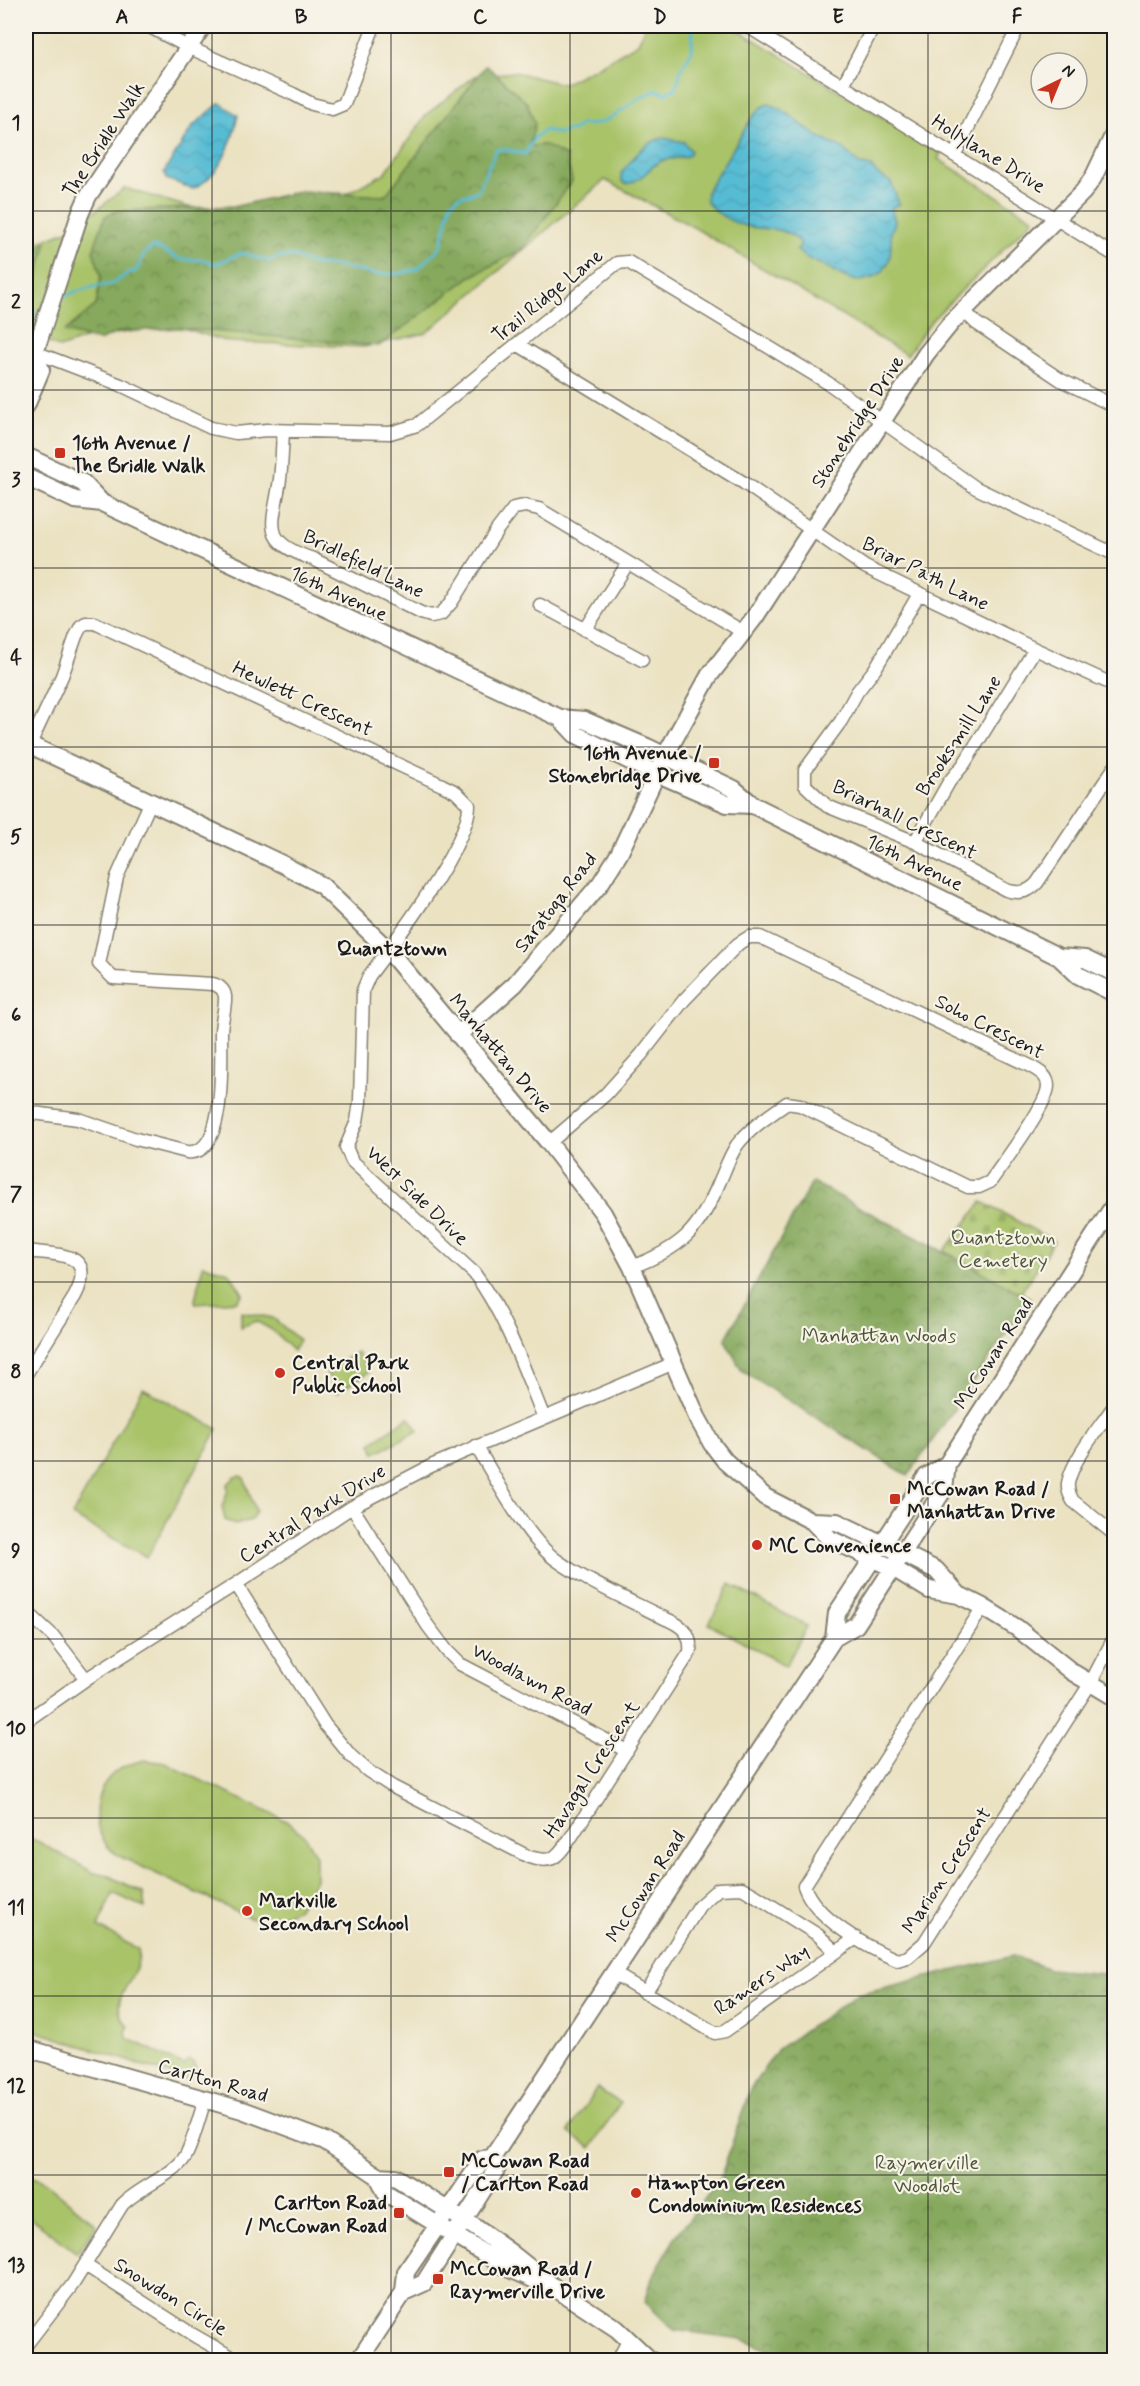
<svg xmlns="http://www.w3.org/2000/svg" width="1140" height="2386" viewBox="0 0 1140 2386" font-family="Mynerve,sans-serif">
<defs>
<pattern id="forest-crowns" width="20" height="18" patternUnits="userSpaceOnUse" patternTransform="scale(1.5)"><rect width="20" height="18" fill="#86a95d"/><path d="M2 6a3 3 0 1 1 6 0M12 15a3 3 0 1 1 6 0" fill="none" stroke="#6d894c"/></pattern>
<pattern id="cemetery-stones" width="16" height="16" patternUnits="userSpaceOnUse" patternTransform="scale(1.5)"><rect width="16" height="16" fill="#a9c369"/><path d="M2 7V4a2 2 0 0 1 4 0v3zM10 15v-3a2 2 0 0 1 4 0v3z" fill="#91a75a"/></pattern>
<pattern id="water-waves" width="16" height="10" patternUnits="userSpaceOnUse" patternTransform="scale(1.5)"><rect width="16" height="10" fill="#56bcd4"/><path d="M0 5q4-4 8 0t8 0" fill="none" stroke="#4aa1b5"/></pattern>
</defs>
<rect width="100%" height="100%" fill="#f7f3e8"/>
<filter id="ink" filterUnits="userSpaceOnUse"><feTurbulence type="fractalNoise" baseFrequency=".0167" numOctaves="2"/><feDisplacementMap in="SourceGraphic" scale="12" xChannelSelector="R" yChannelSelector="G"/><feConvolveMatrix kernelMatrix="1 2 1 2 8 2 1 2 1" color-interpolation-filters="sRGB"/></filter>
<filter id="wash" filterUnits="userSpaceOnUse"><feTurbulence type="fractalNoise" baseFrequency=".008" numOctaves="4" result="noise"/><feDisplacementMap in="SourceGraphic" scale="24" xChannelSelector="R" yChannelSelector="G"/><feGaussianBlur stdDeviation="1.35" result="paint"/><feColorMatrix in="noise" values="0 0 0 0 0 0 0 0 0 0 0 0 0 0 0 0 0 1.4 0 .05"/><feComposite in="paint" operator="in"/></filter>
<g filter="url(#wash)">
<rect width="100%" height="100%" fill="#ebe2c2"/>
<path fill="#a9c369" stroke="#627042" stroke-width="1.5" d="M645,26H732L941,153L938,159L1034,219L932,320L907,355L695,228L605,180L426,333L364,347L229,342L173,325L84,339L60,348L26,332V248L73,228L125,188L188,207L241,212L336,199L385,173L427,114L475,76L514,72L563,84L597,67L638,43Z
M203,1265L229,1272L243,1294L237,1301L196,1304L195,1300Z
M241,1312L273,1318L299,1340L293,1351L272,1330L256,1321L241,1327Z
M357,1352L369,1372L337,1393L326,1371Z
M143,1388L218,1429L147,1557L72,1516Z
M409,1417L418,1431L375,1453L371,1443Z
M240,1476L244,1478L256,1511L251,1520L235,1525L225,1520L222,1507L228,1490L227,1485L235,1477Z
M730,1584L807,1626L786,1666L709,1624Z
M145,1760L165,1763L286,1821L304,1835L316,1856V1880L297,1910L266,1921L252,1919L119,1856C115,1853 109,1849 106,1844C90,1822 94,1789 115,1772C124,1765 135,1762 145,1760Z
M26,1837L39,1842L94,1873L109,1876L143,1893L145,1908L113,1893L98,1927L138,1949C145,1977 100,1999 129,2026L126,2031L127,2038L185,2066L188,2060L193,2062L196,2068L188,2080L26,2028Z
M597,2088L620,2103L591,2148L568,2132Z
M26,2174L46,2183L97,2225L77,2253L26,2214Z"/>
<path fill="url(#forest-crowns)" stroke="#51623c" stroke-width="1.5" d="M486,65L527,103L535,124L529,146L544,145L566,156L572,181L522,250L470,277L379,346L178,328L119,332L99,341L64,332L96,305L101,275L93,251L105,216L117,211L237,206L300,191L385,196Z
M47,242L26,320V256Z
M812,1182L1031,1298L908,1476L742,1371L725,1340Z
M1013,1956L1049,1969L1114,1975V2360H790L742,2339L674,2330L645,2302L652,2278L676,2236L720,2179L750,2089L778,2049L858,1994Z"/>
<path fill="url(#cemetery-stones)" stroke="#627042" stroke-width="1.5" d="M982,1202L1054,1241L1021,1293L944,1251Z"/>
<path fill="url(#water-waves)" stroke="#396c78" stroke-width="1.5" d="M220,103L238,115C232,144 221,175 193,189L166,179L164,172L193,126Z
M768,104L780,108L817,136L843,148L860,165L872,167L878,175L891,182L899,204L892,207C891,212 894,216 895,221C895,225 891,230 891,234C891,252 892,269 874,277C857,285 847,279 832,270C820,263 805,260 796,249H799L800,242C783,225 767,231 746,226C732,223 715,213 706,201L707,191L751,119L760,108Z
M664,138L684,142L691,151L689,155C680,160 670,157 661,161C646,169 643,181 626,184L622,181L621,173C634,158 644,141 664,138Z"/>
<g fill="none" stroke-linecap="round" stroke-linejoin="round">
<path stroke="#56bcd4" stroke-width="3" d="M60,300C70,292 85,289 97,286C101,284 107,286 111,284C122,279 123,274 137,270L144,254L153,247C165,249 171,257 181,259C195,262 200,256 215,264L242,253L269,261L277,257L294,256L311,264L338,266L373,274H397L418,269L441,246L451,203L459,196L473,193L478,190L496,150L503,149L525,154L535,137L545,130L560,134L568,130L573,131L581,124C606,128 621,109 640,98C644,95 651,93 657,90L667,94L670,90H675L682,67L692,51L693,26
M26,309L39,315"/>
</g>
</g>
<g filter="url(#ink)">
<g fill="none" stroke-linecap="round" stroke-linejoin="round">
<defs>
<path id="street" d="M148,26L188,47L293,94L312,104L332,109L344,104L374,26
M747,26L1114,255
M843,85L874,26
M955,154L1019,26
M963,310L976,323L1061,380L1114,406
M517,344L744,483L865,567L1035,649L1114,685
M35,352L121,385L211,428L236,433L267,430L390,433L417,425L617,263L628,262L828,383L976,488L1114,554
M283,431C282,447 282,463 280,479C274,524 258,541 313,559L421,613L431,616L441,614L451,603L497,530L514,508L525,506L539,509L743,632
M919,594L875,669L857,692L841,721L805,770V785L827,806L915,842L1006,890C1018,894 1028,893 1037,883L1114,768
M540,605L642,660
M585,630L628,563
M26,753L62,676L76,636L81,626L86,623H95L442,785L456,792L469,805C470,843 394,943 369,976L363,990L360,1102L357,1121L346,1147L352,1161L474,1273C506,1316 524,1369 544,1418
M915,842L949,782L964,764L1035,649
M26,1112L78,1119L136,1139L187,1152C227,1158 221,1058 221,1033C221,1021 226,1007 225,996C224,989 218,985 212,984L113,978L99,964L117,877L151,801
M549,1143L605,1095L641,1055L684,1000L738,944L749,937H760L1030,1066C1038,1071 1048,1075 1048,1086C1048,1104 1002,1165 990,1182L979,1187H968L800,1105L787,1103C770,1115 750,1128 737,1145C729,1157 725,1170 719,1183C699,1231 681,1248 632,1267
M26,1251C57,1255 98,1251 75,1296L26,1374
M1114,1406C1100,1427 1073,1458 1068,1483C1067,1490 1070,1496 1073,1501L1114,1534
M352,1507L428,1626L447,1651L460,1664L627,1751
M236,1584L325,1725L351,1756L368,1771L393,1787L529,1857C553,1864 556,1858 570,1839L690,1652C692,1632 681,1625 664,1618C631,1601 585,1581 555,1559C525,1536 497,1480 476,1446
M983,1607L804,1886C815,1918 866,1947 897,1960L908,1957L924,1943L1090,1684L1114,1638
M26,1611L53,1636L86,1679
M26,1721L86,1679L236,1584L352,1507L431,1466L674,1363
M613,1973L715,2033L725,2031L856,1938
M645,1993L699,1906L718,1889L742,1888L756,1896L818,1935L836,1952
M85,2265L195,2336L237,2360
M26,2345L73,2284L122,2205C138,2188 174,2175 185,2157C192,2146 200,2114 205,2100
M618,2360L629,2339"/>
<path id="secondary" d="M26,362L35,352L80,214L88,196L203,26
M26,406L41,370L35,352
M26,456L83,483L102,503
M26,477L75,500L102,503L560,718L584,720L647,747L734,789L753,805L1059,957L1078,975L1114,993
M560,718L575,734L640,766L727,804L753,805
M26,743L282,864L321,885L388,950L549,1143L603,1213L632,1267L697,1417L712,1444L725,1461L765,1497L812,1521L830,1539L893,1568L929,1590L959,1595L983,1607L1017,1628L1072,1672L1114,1697
M1059,957L1085,959L1114,973
M458,1035L515,984L600,884L619,854L665,756L709,676L755,617L926,354L951,323L1083,192L1093,178L1114,134
M812,1521L837,1522L912,1558L936,1570L959,1595
M834,1638L856,1625L944,1489L947,1464
M26,2048L242,2110L325,2141L378,2176L395,2177L476,2228L511,2253L555,2288L617,2329L650,2360
M492,2158L834,1638L837,1613L926,1477L947,1464L1114,1205
M378,2176L386,2193L506,2267L537,2281
M404,2292L424,2283L497,2168L492,2158
M359,2360L404,2292L406,2272L483,2159L492,2158"/>
</defs>
<use href="#street" stroke="#847f6f" stroke-width="15"/>
<use href="#secondary" stroke="#847f6f" stroke-width="20"/>
<use href="#street" stroke="#fff" stroke-width="12"/>
<use href="#secondary" stroke="#fff" stroke-width="16"/>
</g>
</g>
<path fill="none" stroke="#1c1c1c" stroke-width="1.5" stroke-opacity="0.55" d="M212,26V2360M391,26V2360M570,26V2360M749,26V2360M928,26V2360M26,211H1114M26,390H1114M26,568H1114M26,747H1114M26,925H1114M26,1104H1114M26,1282H1114M26,1461H1114M26,1639H1114M26,1818H1114M26,1996H1114M26,2175H1114"/>
<g fill="#c8321e" stroke="#f7f3e8" stroke-width="2">
<rect x="54" y="447" width="12" height="12" rx="3"/>
<rect x="708" y="757" width="12" height="12" rx="3"/>
<circle cx="280" cy="1373" r="6"/>
<rect x="889" y="1493" width="12" height="12" rx="3"/>
<circle cx="757" cy="1545" r="6"/>
<circle cx="247" cy="1911" r="6"/>
<rect x="443" y="2166" width="12" height="12" rx="3"/>
<circle cx="636" cy="2193" r="6"/>
<rect x="393" y="2207" width="12" height="12" rx="3"/>
<rect x="432" y="2273" width="12" height="12" rx="3"/>
</g>
<g text-anchor="middle" stroke-width="4.5" stroke-linejoin="round" paint-order="stroke">
<g font-size="20" fill="#1c1c1c" stroke="#f7f3e8">
<text transform="translate(103 139) rotate(-57)" y="7">The Bridle Walk</text>
<text transform="translate(989 153) rotate(32)" y="7">Hollylane Drive</text>
<text transform="translate(547 295) rotate(-39)" y="7">Trail Ridge Lane</text>
<text transform="translate(857 421) rotate(-57)" y="7">Stonebridge Drive</text>
<text transform="translate(364 563) rotate(26)" y="7">Bridlefield Lane</text>
<text transform="translate(926 573) rotate(27)" y="7">Briar Path Lane</text>
<text transform="translate(339 593) rotate(25)" y="7">16th Avenue</text>
<text transform="translate(303 698) rotate(25)" y="7">Hewlett Crescent</text>
<text transform="translate(958 735) rotate(-57)" y="7">Brooksmill Lane</text>
<text transform="translate(905 819) rotate(26)" y="7">Briarhall Crescent</text>
<text transform="translate(915 862) rotate(26)" y="7">16th Avenue</text>
<text transform="translate(555 902) rotate(-52)" y="7">Saratoga Road</text>
<text transform="translate(990 1026) rotate(27)" y="7">Soho Crescent</text>
<text transform="translate(501 1053) rotate(50)" y="7">Manhattan Drive</text>
<text transform="translate(418 1195) rotate(44)" y="7">West Side Drive</text>
<text transform="translate(993 1353) rotate(-57)" y="7">McCowan Road</text>
<text transform="translate(312 1513) rotate(-32)" y="7">Central Park Drive</text>
<text transform="translate(532 1679) rotate(28)" y="7">Woodlawn Road</text>
<text transform="translate(591 1769) rotate(-57)" y="7">Havagal Crescent</text>
<text transform="translate(946 1870) rotate(-57)" y="7">Marion Crescent</text>
<text transform="translate(645 1886) rotate(-57)" y="7">McCowan Road</text>
<text transform="translate(761 1979) rotate(-34)" y="7">Ramers Way</text>
<text transform="translate(213 2080) rotate(16)" y="7">Carlton Road</text>
<text transform="translate(171 2296) rotate(32)" y="7">Snowdon Circle</text>
</g>
<g font-size="20" font-weight="bold" fill="#1c1c1c" stroke="#f7f3e8" text-anchor="start">
<text x="72" y="449">16th Avenue /<tspan x="72" dy="23">The Bridle Walk</tspan></text>
<text x="702" y="759" text-anchor="end">16th Avenue /<tspan x="702" dy="23">Stonebridge Drive</tspan></text>
<text x="292" y="1369">Central Park<tspan x="292" dy="23">Public School</tspan></text>
<text x="907" y="1495">McCowan Road /<tspan x="907" dy="23">Manhattan Drive</tspan></text>
<text x="769" y="1552">MC Convenience</text>
<text x="259" y="1907">Markville<tspan x="259" dy="23">Secondary School</tspan></text>
<text x="461" y="2167">McCowan Road<tspan x="461" dy="23">/ Carlton Road</tspan></text>
<text x="648" y="2189">Hampton Green<tspan x="648" dy="23">Condominium Residences</tspan></text>
<text x="387" y="2209" text-anchor="end">Carlton Road<tspan x="387" dy="23">/ McCowan Road</tspan></text>
<text x="450" y="2275">McCowan Road /<tspan x="450" dy="23">Raymerville Drive</tspan></text>
</g>
<g font-size="20" fill="#4d5637" stroke="#f7f3e8">
<text x="1003" y="1244">Quantztown<tspan x="1003" dy="23">Cemetery</tspan></text>
<text x="879" y="1342">Manhattan Woods</text>
<text x="927" y="2169">Raymerville<tspan x="927" dy="23">Woodlot</tspan></text>
</g>
<g font-size="21" font-weight="bold" fill="#1c1c1c" stroke="#f7f3e8">
<text x="392" y="955">Quantztown</text>
</g>
</g>
<rect width="1140" height="2386" fill="none" stroke="#f7f3e8" stroke-width="66"/>
<g transform="translate(1059 81) rotate(43)"><circle r="28" fill="#f7f3e8" stroke="#9f9d96" stroke-width="1.5"/>
<path d="M0-4.5L10 22L0 15L-10 22Z" fill="#c8321e"/>
<text y="-9" font-size="16" font-weight="bold" text-anchor="middle" fill="#1c1c1c">N</text>
</g>
<rect x="33" y="33" width="1074" height="2320" fill="none" stroke="#1c1c1c" stroke-width="2"/>
<g font-size="20" text-anchor="middle" font-weight="bold" fill="#1c1c1c">
<text x="122" y="23">A</text>
<text x="301" y="23">B</text>
<text x="480" y="23">C</text>
<text x="660" y="23">D</text>
<text x="838" y="23">E</text>
<text x="1017" y="23">F</text>
<text x="16" y="129">1</text>
<text x="16" y="308">2</text>
<text x="16" y="486">3</text>
<text x="16" y="664">4</text>
<text x="16" y="843">5</text>
<text x="16" y="1021">6</text>
<text x="16" y="1200">7</text>
<text x="16" y="1378">8</text>
<text x="16" y="1557">9</text>
<text x="16" y="1735">10</text>
<text x="16" y="1914">11</text>
<text x="16" y="2092">12</text>
<text x="16" y="2271">13</text>
</g>
</svg>
